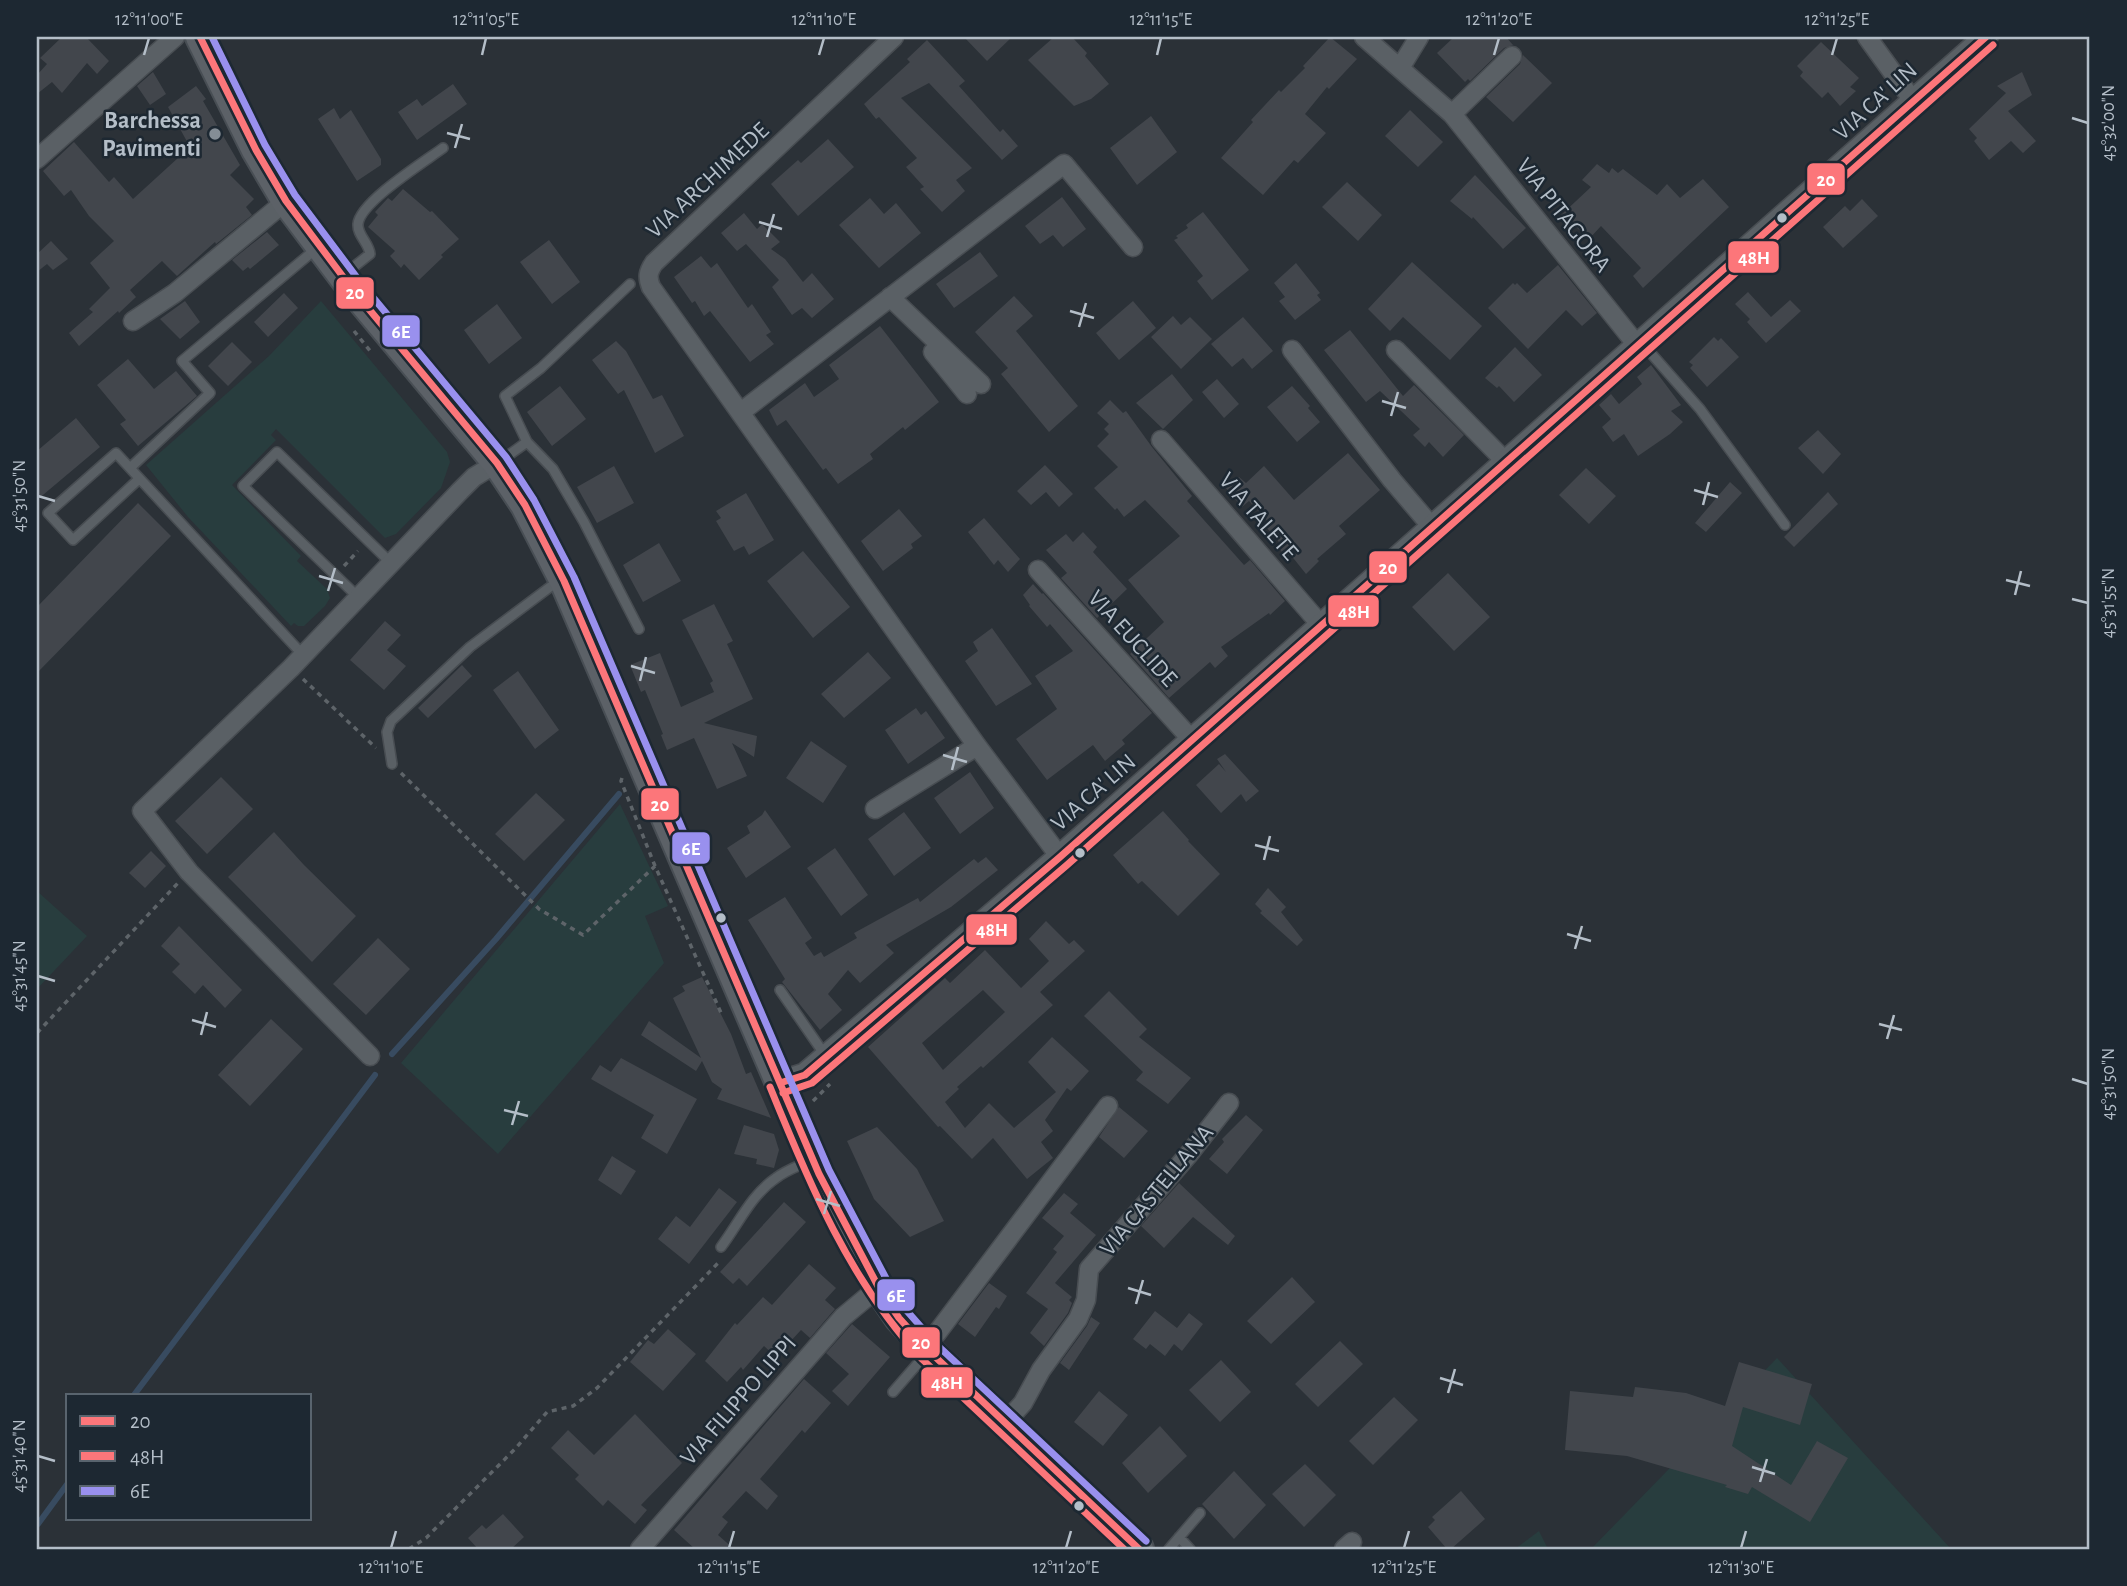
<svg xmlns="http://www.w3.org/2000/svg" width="2127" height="1586" viewBox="0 0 2127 1586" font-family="'Alegreya Sans',sans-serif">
<rect width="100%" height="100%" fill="#2b3137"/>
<path fill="#283d3e" d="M321,301L447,452L450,462L441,488L396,534L385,538L276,429L271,435L276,440L232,485L301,556L297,561L327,589L330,598L325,606L304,626H298L294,623L291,626L188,517L146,465L269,356Z
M620,804L668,906L645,916L664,963L498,1154L401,1063Z
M37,891L87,936L37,989Z
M1777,1358L1951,1549H1591Z
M1539,1531L1548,1549H1515Z"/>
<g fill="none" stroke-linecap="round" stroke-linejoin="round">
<path stroke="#384b60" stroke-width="6" d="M392,1054L496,939L619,794
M134,1395L375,1075
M38,1524L68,1483"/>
</g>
<path fill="#42464c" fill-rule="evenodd" d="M62,37H86L109,61L97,74L87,63L62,93L52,82L37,94V75L47,64L40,58Z
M964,37H1012L987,61Z
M1054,37H1072L1087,53L1085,56L1109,84L1091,99L1074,106L1028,60Z
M1330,37L1357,59L1329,89L1327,87L1305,114L1326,133L1298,163L1294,160L1263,195L1221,158L1253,122L1251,120L1279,90L1281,92L1305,68L1303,66Z
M1454,37H1506L1513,45L1504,48L1470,81L1468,79L1465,82L1437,53Z
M927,40L965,81L959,86L1000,132L1003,129L1018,146L1002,160L929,83L901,98L972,168L956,180L965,191L942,212L920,189L924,187L906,167L917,158L879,117L876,119L864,104L910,62L907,59Z
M1821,42L1859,78L1850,87L1856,91L1840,106L1828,92L1822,98L1800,76L1803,72L1797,66Z
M1523,55L1552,83L1513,122L1486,97L1520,64Z
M153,72L166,94L150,105L137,86Z
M2022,72L2032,95L2008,111L2036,141L2023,153L2011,141L1989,160L1974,141L1977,138L1969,129L2006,93L1997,86Z
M453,84L467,104L417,140L398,112L417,99L422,106Z
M196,86L206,99L203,101L240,165L230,175L254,199L246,207L252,215L216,244L215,242L177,276L162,261L130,290L136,297L119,313L118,311L79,346L69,333L93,312L89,309L110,288L90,263L114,241L89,216L71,190L64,196L43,171L74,142L109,182L114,177L133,199L190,147L168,107Z
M334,108L340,119L351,110L381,159V165L357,181L318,119Z
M1410,110L1443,142L1418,167L1385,136Z
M1151,116L1177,152L1137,185L1110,148Z
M828,139L854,167L798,216L771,184L798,160L801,163Z
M1597,164L1609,173L1612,168L1618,173L1623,169L1657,195L1667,184L1680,198L1703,179L1729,207L1643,288L1633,276L1641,268L1601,226L1589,239L1575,226L1573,229L1560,216L1591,187L1582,180Z
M1475,175L1526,228L1503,249L1473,217L1472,219L1450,201Z
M1347,182L1382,215L1358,241L1322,207Z
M403,189L430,212L432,211L459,239L441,255L443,257L419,280L404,264L401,268L390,256L395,251L368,227L378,215L375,212L388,198L392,201Z
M1062,197L1086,229L1063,247L1053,235L1040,244L1025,226Z
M870,198L884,214L896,203L921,233L879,268L839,225Z
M1862,199L1878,216L1843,248L1823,227L1845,206L1850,211Z
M1203,212L1249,270L1212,300L1197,281L1203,276L1174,240L1178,238L1176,236L1188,228L1186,225Z
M744,213L757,229L762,224L780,242L771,249L785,259L803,282L812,273L834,299L812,318L802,308L792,315L772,287L779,280L746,244L737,251L721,233Z
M267,232L279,245L250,269L248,267L243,271L232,260Z
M549,240L580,282L552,304L520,262Z
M51,241L68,259L53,270L47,264L37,272V254Z
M980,252L998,276L954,308L936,284Z
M701,256L711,268L717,263L748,308L752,304L771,332L766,335L774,344L750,362L710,311L704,316L695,301L692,303L674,277Z
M1412,262L1482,326L1450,360L1403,317L1390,331L1368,309Z
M1296,263L1320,293L1317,295L1321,300L1295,320L1279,301L1285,297L1274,283Z
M1558,265L1597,313L1582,326L1566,310L1528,349L1488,308L1513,283L1515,285L1517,283L1527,293Z
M1748,292L1771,317L1790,300L1801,311L1766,343L1747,322L1750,319L1735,304Z
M284,293L298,308L268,337L254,322Z
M1014,296L1033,316L1016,331L1078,406L1049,432L1001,374L1008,368L975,332Z
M185,301L200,322L180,339L160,319Z
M1133,301L1156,328L1119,360L1096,333Z
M497,304L522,338L489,364L464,330Z
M1173,316L1181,325L1190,317L1212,339L1181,369L1151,337Z
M1243,317L1273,351L1252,369L1243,358L1232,367L1211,344Z
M880,326L939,402L905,430L903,427L870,454L873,459L838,484L826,468L823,470L786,420L777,426L769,410L805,383L814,397L839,379L829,365Z
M1350,330L1403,396L1414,385L1464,435L1443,457L1429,442L1425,447L1413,435L1420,429L1380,391L1366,402L1324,350Z
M1714,337L1718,341L1721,338L1739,357L1707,387L1690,368L1693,365L1689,362Z
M616,341L626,351L653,399L662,395L684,436L655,453L624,390L618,394L592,360Z
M232,342L252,362L228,386L208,366Z
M1515,347L1542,375L1514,402L1499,386L1497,388L1485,378Z
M128,359L154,389L176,371L197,396L138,446L120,424L126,420L97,385Z
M1651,365L1681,405L1671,411L1683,422L1670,434L1638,456L1624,434L1613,442L1602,427L1611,419L1599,405L1611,394L1619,404L1642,384L1637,377Z
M1172,374L1193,400L1163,429L1136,403Z
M1217,379L1239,404L1224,418L1202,392Z
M560,386L586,419L552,446L527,412Z
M1292,386L1310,406L1308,408L1320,422L1297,442L1267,407Z
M1110,400L1123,413L1126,411L1152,447L1192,496L1187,501L1244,565L1250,560L1285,601L1270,615L1269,613L1221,647L1228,656L1215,668L1210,662L1169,698L1130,654L1164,622L1128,580L1180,536L1145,500L1124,517L1117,508L1115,510L1094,488L1118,467L1097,446L1109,434L1104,429L1109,424L1097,413Z
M76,418L100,447L37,500V451Z
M1818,430L1841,454L1823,474L1798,448Z
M1348,453L1380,490L1339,526L1346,534L1317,559L1319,561L1306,574L1290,554L1286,558L1277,545L1279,542L1266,527L1270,524L1249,501L1242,507L1225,487L1239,477L1246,483L1264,466L1294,500Z
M1045,465L1073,494L1059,507L1046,492L1031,505L1017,491Z
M614,466L634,503L597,523L577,487Z
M1586,468L1616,496L1589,524L1559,495Z
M1730,482L1742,493L1706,532L1695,523Z
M1828,492L1838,504L1794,547L1784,537Z
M746,493L774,540L749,555L744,546L734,551L716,521L721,518L716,511Z
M138,503L171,536L37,673V607Z
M899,509L922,536L911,544L913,548L883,571L861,541Z
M984,518L1020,559L1008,572L998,560L994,565L968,532Z
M1083,532L1097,547L1093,552L1127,589L1097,618L1061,578L1067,573L1046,550L1066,534L1073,542Z
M659,543L681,581L643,602L623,565Z
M803,551L850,607L813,638L767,581Z
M1448,573L1490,617L1454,651L1412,607Z
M1033,584L1042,594L1043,593L1152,713L1122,740L1125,744L1105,761L1093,745L1047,780L1016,739L1057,709L1035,676L1073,651L1050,624L1047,627L1029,606L1030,605L1023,595Z
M714,604L733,641L727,644L753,699L704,723L757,736L754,757L732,743L747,776L717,789L694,738L667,750L661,735L663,734L645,690L641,692L630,665L660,653L681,707L714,692L710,683L713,681L682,620Z
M385,621L401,635L387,650L406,666L384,690L350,660Z
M992,628L1032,684L996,706L965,661L978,651L973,642Z
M868,652L891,678L844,718L821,694Z
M462,665L472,676L428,718L418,708Z
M518,671L559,730L535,749L493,690Z
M916,708L921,715L926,711L945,738L908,764L885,730Z
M811,741L847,766L823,803L786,778Z
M1225,754L1259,791L1246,802L1241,794L1221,813L1196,785L1219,764L1226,772L1217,759Z
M970,772L994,808L960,834L934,798Z
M221,777L253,809L207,854L175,821Z
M536,793L565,820L524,861L495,834Z
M765,810L791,847L746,878L727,848L750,833L747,826L762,815Z
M1163,811L1189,840L1188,841L1220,874L1178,916L1142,881L1138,884L1113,855Z
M904,812L931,848L894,876L868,839Z
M274,832L304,865L356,916L312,962L228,877Z
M835,848L868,895L841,916L807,868Z
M151,851L166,866L145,888L129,873Z
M986,857L998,870L951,907L886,945L894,953L860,983L848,970L828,994L842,1010L820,1030L782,982L785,979L748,920L785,897L812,938L805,943L814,956L821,952L824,957L857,938L854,933L918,898L920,902L974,859L978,863Z
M1268,888L1286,907L1281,912L1303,940L1297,946L1260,913L1262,911L1255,904Z
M1046,921L1069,944L1074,940L1085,951L1040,992L1053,1005L983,1068L981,1066L957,1087L959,1089L945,1102L965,1128L989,1103L1014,1128L1056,1092L1028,1062L1052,1037L1089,1071L1071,1091L1067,1088L1045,1120L1053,1131L1041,1142L1053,1158L1027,1179L993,1138L972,1159L940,1126L938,1127L868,1047L945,978L950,983L985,950L1021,988L1049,961L1029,939ZM983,990L1005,1012L943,1070L922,1043Z
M179,926L242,990L225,1008L203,985L195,994L172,972L180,964L161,946Z
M378,938L410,969L366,1015L333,984Z
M702,977L731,1034L746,1074L751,1072L771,1118L717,1099L722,1089L712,1082L702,1061L696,1071L641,1035L649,1021L701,1058L673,998L685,991L682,986Z
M1109,991L1147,1029L1139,1037L1191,1078L1168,1104L1136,1080L1143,1072L1084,1016Z
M271,1019L303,1049L250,1106L218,1075Z
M621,1058L697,1099L667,1154L641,1138L654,1115L591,1079L600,1065L611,1072Z
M1119,1107L1148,1131L1124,1158L1099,1137Z
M1246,1115L1263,1130L1227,1174L1209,1159L1224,1142L1222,1139Z
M744,1125L774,1134L779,1150L774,1168L756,1164L757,1159L734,1154Z
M877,1127L917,1169L944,1221L910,1237L874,1199L847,1141Z
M612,1156L636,1171L621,1195L598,1180Z
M1179,1183L1235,1236L1228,1245L1193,1217L1164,1248L1141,1226Z
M719,1188L737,1202L689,1264L658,1239L676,1216L690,1227Z
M1064,1193L1078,1204L1070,1213L1096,1235L1055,1283L1072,1297L1069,1300L1072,1303L1068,1313L1044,1346L1030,1333L1048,1309L1026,1293L1057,1252L1053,1249L1064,1236L1042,1218Z
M784,1202L806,1222L747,1286L739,1278L733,1284L720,1272Z
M809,1264L836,1288L825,1300L835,1309L810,1338L801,1330L776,1357L764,1346L743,1370L741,1367L727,1382L705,1361L735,1323L737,1325L763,1297L772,1305Z
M1292,1277L1315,1302L1271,1344L1247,1321Z
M989,1283L1007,1296L999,1309L996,1307L975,1337L958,1324Z
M1155,1311L1177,1328L1189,1313L1203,1324L1182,1351L1174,1344L1165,1356L1150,1344L1146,1349L1133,1339Z
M1091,1317L1100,1323L1069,1370L1060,1363L1087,1326Z
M852,1324L890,1357L848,1406L832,1391L849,1374L826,1353Z
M668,1329L696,1354L663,1391L630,1362L648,1340L654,1344Z
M1340,1341L1363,1364L1318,1407L1295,1384Z
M1221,1360L1251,1392L1220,1422L1189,1390Z
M1739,1362L1812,1384L1800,1425L1743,1407L1732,1446L1791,1485L1817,1441L1848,1458L1810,1522L1752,1487L1748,1494L1725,1487L1727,1485L1627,1456L1565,1450L1570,1391L1633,1397L1635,1387L1686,1393L1725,1406Z
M804,1379L831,1403L805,1433L802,1430L760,1479L778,1496L767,1510L746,1491L722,1517L728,1522L718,1535L734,1549H695L674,1530Z
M1099,1391L1128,1415L1103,1446L1074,1422Z
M1394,1397L1418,1420L1373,1465L1349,1441Z
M635,1414L682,1463L641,1505L647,1510L635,1524L608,1500L603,1506L575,1479L579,1475L551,1448L568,1430L594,1455Z
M1160,1426L1187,1456L1148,1493L1122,1463Z
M1305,1464L1336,1495L1304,1527L1272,1494Z
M1234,1471L1266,1505L1234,1539L1202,1504Z
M1461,1491L1485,1519L1451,1549H1447L1428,1527L1435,1520L1432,1517Z
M503,1514L524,1537L511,1549H478L468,1538L482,1525L486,1529Z"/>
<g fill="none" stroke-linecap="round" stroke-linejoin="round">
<defs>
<path id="service" d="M346,273L370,254C369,243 357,235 358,224C360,202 424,162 443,148
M630,284L541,368L505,396L527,442L553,469L584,522L639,629
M1641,342L1700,409L1785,525
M499,462L527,442
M130,468L210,393L182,361L317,248
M139,479L73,540L48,513L116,453L303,655
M358,597L243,486L277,452L391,563
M392,764L387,732L391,721L470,647L550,587L559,583
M780,990L825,1055
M721,1247C739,1223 751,1195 776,1178C786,1170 799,1166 811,1160
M893,1392L926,1354
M1179,1537L1190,1549
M1169,1549L1200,1513"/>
<path id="minor" d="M894,37L654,263C648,272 647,277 651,287L977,746L1060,857
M1364,37L1452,114L1637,345
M1867,37L1914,102
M1400,68L1419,37
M1452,114L1512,56
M37,159L175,37
M890,297L981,384
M133,321L175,293L286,201
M1292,350L1392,480L1432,527
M1396,350L1506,462
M933,352L967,394
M741,412L1064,164L1133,247
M1161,440L1321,625
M1038,570L1192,740
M875,809L977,746
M370,1056L189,872L142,811L291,668L460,491L474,477L497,463
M924,1345L937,1333L1108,1106
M1006,1422L1023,1403L1041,1370L1078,1319L1086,1300L1089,1269L1189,1154L1229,1103
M640,1549L843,1317L867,1297L880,1290
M1344,1549L1352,1542"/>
<path id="tertiary" d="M780,1083L805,1075L1060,857L1986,37"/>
<path id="primary" d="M200,37L256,150L286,201L353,290L497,463L525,505L564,581L819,1174L860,1255L880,1290L899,1318L929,1351L1139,1549"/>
</defs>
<use href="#service" stroke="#484d52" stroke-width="12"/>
<use href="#minor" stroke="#484d52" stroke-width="21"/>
<use href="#tertiary" stroke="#484d52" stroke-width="26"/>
<use href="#primary" stroke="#484e54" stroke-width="32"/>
<path stroke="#5e6469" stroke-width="3.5" stroke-dasharray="5 5" stroke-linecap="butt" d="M354,331L371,352
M344,566L358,551
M303,679L376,748
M401,773L539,909L583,935L655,866
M622,778L621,781L655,866L722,1015
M37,1033L178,883
M813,1101L830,1084
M409,1549L426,1538L515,1449L547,1412L573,1406L597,1388L720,1261"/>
<use href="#service" stroke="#5a6065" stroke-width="9"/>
<use href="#minor" stroke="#5a6065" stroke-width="18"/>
<use href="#tertiary" stroke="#5a6065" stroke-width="23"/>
<use href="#primary" stroke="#5c6167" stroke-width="28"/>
<defs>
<path id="bus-1" d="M200,37L256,150L286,201L353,290L497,463L525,505L564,581L819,1174L880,1290L899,1318L929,1351L1139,1549
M780,1083L805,1075L1060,857L1986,37"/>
<path id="bus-2" d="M770,1087C809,1183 850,1282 922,1359L1124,1549
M783,1093L812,1083L1067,865L1993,45"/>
<path id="bus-3" d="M212,37L265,145L295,195L361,283L506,457L534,500L574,577L829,1170L889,1284L907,1311L936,1344L1146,1541"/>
</defs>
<use href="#bus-1" stroke="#1d2832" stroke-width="12"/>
<use href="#bus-2" stroke="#1d2832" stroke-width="12"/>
<use href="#bus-3" stroke="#1d2832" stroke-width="12"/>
<use href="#bus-1" stroke="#fc767a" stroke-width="7"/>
<use href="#bus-2" stroke="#fc767a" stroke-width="7"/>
<use href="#bus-3" stroke="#9990ee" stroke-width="7"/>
</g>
<path fill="none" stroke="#b4bec8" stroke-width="2.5" d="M144,55L149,38M482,55L486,38M819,55L824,38M1157,55L1161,38M1494,55L1499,38M1832,55L1837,38M2072,118L2088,123M447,133L470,139M455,148L462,124M759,222L782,229M767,237L774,214M1070,311L1094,318M1079,327L1086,303M1382,401L1406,408M1391,416L1398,392M1694,490L1718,497M38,496L55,501M1703,505L1709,482M319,576L343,583M2006,580L2030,586M328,591L335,568M2015,595L2021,571M2072,599L2088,603M631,666L655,673M640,681L646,657M943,755L967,762M952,770L958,747M1255,845L1279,851M1264,860L1270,836M1567,934L1591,941M1575,949L1582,926M38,976L55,981M192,1020L216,1027M1879,1024L1902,1030M201,1035L207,1012M1887,1039L1894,1015M2072,1079L2088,1084M504,1110L528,1116M512,1125L519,1101M816,1199L840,1206M824,1214L831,1191M1128,1288L1151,1295M1136,1304L1143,1280M1440,1378L1463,1385M1448,1393L1455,1369M38,1456L55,1461M1752,1467L1775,1474M1760,1482L1767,1459M391,1548L396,1531M729,1548L734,1531M1066,1548L1071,1531M1404,1548L1409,1531M1741,1548L1746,1531"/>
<circle fill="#848d95" stroke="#1d2832" stroke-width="2.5" cx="215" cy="134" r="7"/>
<g fill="#b4bec8" stroke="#1d2832" stroke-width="2.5">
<circle cx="1782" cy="218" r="6"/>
<circle cx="1080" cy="853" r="6"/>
<circle cx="721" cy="918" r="6"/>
<circle cx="1079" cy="1506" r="6"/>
</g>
<g text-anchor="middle" stroke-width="5" stroke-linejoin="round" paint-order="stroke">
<g font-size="24" fill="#b4bec8" stroke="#1d2832">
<text transform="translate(1875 101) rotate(-42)" y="8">VIA CA' LIN</text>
<text transform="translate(707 180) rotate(-43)" y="8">VIA ARCHIMEDE</text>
<text transform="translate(1564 215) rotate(52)" y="8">VIA PITAGORA</text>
<text transform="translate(1259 516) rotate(49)" y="8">VIA TALETE</text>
<text transform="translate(1133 638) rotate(48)" y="8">VIA EUCLIDE</text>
<text transform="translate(1093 792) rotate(-41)" y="8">VIA CA' LIN</text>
<text transform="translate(1156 1190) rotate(-50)" y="8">VIA CASTELLANA</text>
<text transform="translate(738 1400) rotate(-49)" y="8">VIA FILIPPO LIPPI</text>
</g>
<g font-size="24" font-weight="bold" fill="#b4bec8" stroke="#1d2832" text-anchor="end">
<text x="201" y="128">Barchessa<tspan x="201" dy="28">Pavimenti</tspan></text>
</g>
</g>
<g stroke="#1d2832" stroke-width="2.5">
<rect x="1806" y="162" width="40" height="34" rx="7" fill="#fc767a"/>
<rect x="1727" y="240" width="53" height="34" rx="7" fill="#fc767a"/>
<rect x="335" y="276" width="40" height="34" rx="7" fill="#fc767a"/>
<rect x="381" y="314" width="40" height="34" rx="7" fill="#9990ee"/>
<rect x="1368" y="550" width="40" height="34" rx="7" fill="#fc767a"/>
<rect x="1327" y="594" width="53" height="34" rx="7" fill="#fc767a"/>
<rect x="640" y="787" width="40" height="34" rx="7" fill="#fc767a"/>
<rect x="671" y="831" width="40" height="34" rx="7" fill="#9990ee"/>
<rect x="965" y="913" width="53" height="33" rx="7" fill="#fc767a"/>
<rect x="876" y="1278" width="40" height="34" rx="7" fill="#9990ee"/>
<rect x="901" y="1326" width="40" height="33" rx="7" fill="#fc767a"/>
<rect x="920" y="1366" width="54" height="33" rx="7" fill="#fc767a"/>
</g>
<g font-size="19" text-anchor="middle" font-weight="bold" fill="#fff">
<text x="1826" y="186">20</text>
<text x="1754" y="264">48H</text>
<text x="355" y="299">20</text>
<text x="401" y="338">6E</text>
<text x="1388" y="574">20</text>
<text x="1354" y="618">48H</text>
<text x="660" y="811">20</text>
<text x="691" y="855">6E</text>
<text x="992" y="936">48H</text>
<text x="896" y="1302">6E</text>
<text x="921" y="1349">20</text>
<text x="947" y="1389">48H</text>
</g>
<rect width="2127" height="1586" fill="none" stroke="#1d2832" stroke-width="77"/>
<rect x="66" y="1394" width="245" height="126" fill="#1d2832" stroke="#59646e" stroke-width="2"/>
<rect x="80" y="1416" width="35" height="10" fill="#fc767a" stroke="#59646e" stroke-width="2"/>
<text x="130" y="1428" font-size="21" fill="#b4bec8">20</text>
<rect x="80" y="1451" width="35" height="10" fill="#fc767a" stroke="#59646e" stroke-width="2"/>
<text x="130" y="1464" font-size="21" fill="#b4bec8">48H</text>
<rect x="80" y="1486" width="35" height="10" fill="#9990ee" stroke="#59646e" stroke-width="2"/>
<text x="130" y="1498" font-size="21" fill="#b4bec8">6E</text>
<rect x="38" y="38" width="2050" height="1510" fill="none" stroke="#b4bec8" stroke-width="2.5"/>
<g font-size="18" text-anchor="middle" fill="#b4bec8">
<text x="149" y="25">12°11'00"E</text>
<text x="486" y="25">12°11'05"E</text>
<text x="824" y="25">12°11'10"E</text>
<text x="1161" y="25">12°11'15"E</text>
<text x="1499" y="25">12°11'20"E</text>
<text x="1837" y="25">12°11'25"E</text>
<text transform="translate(2108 123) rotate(-90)" y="6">45°32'00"N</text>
<text transform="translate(19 496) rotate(-90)" y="6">45°31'50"N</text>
<text transform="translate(2108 603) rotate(-90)" y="6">45°31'55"N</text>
<text transform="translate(19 976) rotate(-90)" y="6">45°31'45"N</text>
<text transform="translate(2108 1084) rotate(-90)" y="6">45°31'50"N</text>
<text transform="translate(19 1456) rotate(-90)" y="6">45°31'40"N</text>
<text x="391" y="1573">12°11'10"E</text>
<text x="729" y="1573">12°11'15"E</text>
<text x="1066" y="1573">12°11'20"E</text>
<text x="1404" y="1573">12°11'25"E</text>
<text x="1741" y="1573">12°11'30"E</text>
</g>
</svg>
